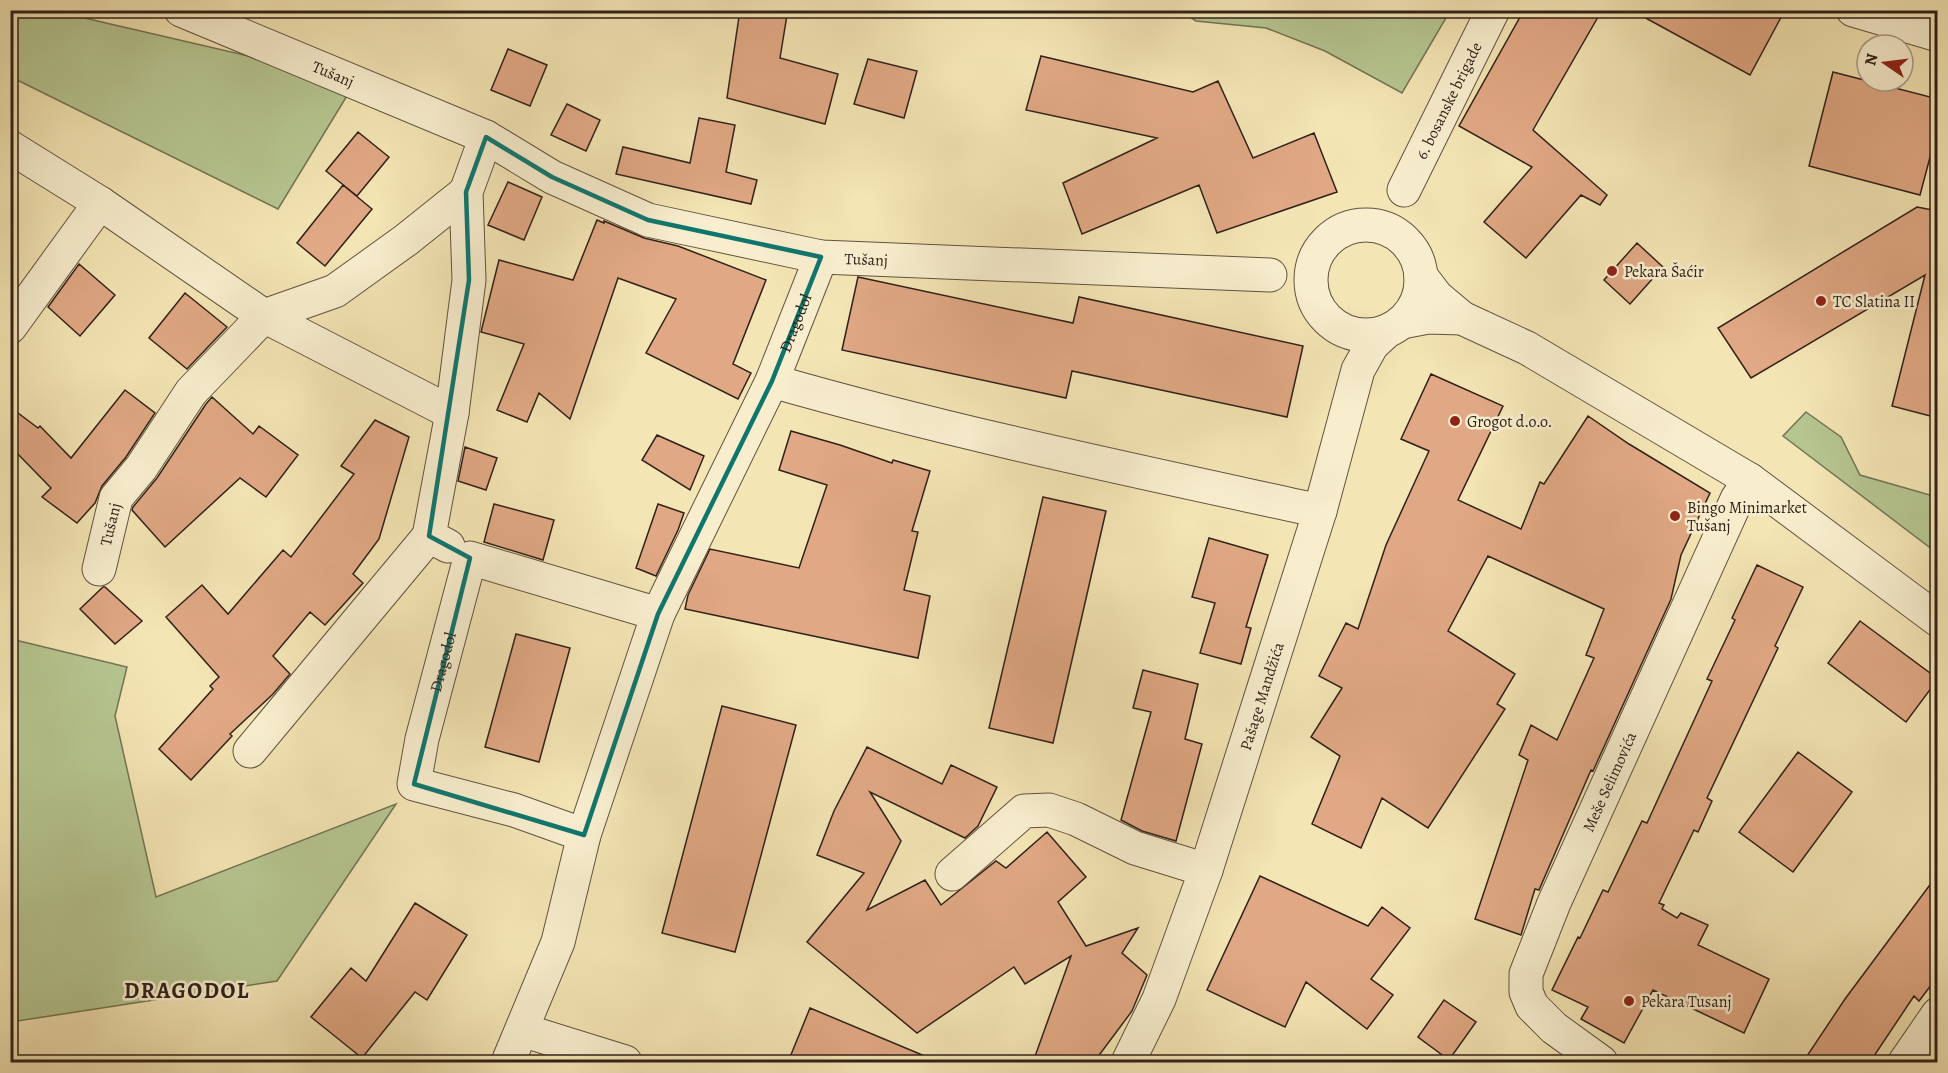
<svg xmlns="http://www.w3.org/2000/svg" width="1948" height="1073" viewBox="0 0 1948 1073" font-family="Alegreya,serif">
<rect width="100%" height="100%" fill="#f4e5b4"/>
<filter id="stains"><feTurbulence type="fractalNoise" baseFrequency=".00333" numOctaves="4"/><feColorMatrix values="0 0 0 0 .2 0 0 0 0 .09 0 0 0 0 .02 0 0 0 .5 -.17"/></filter>
<radialGradient id="worn" r=".72"><stop offset=".6" stop-color="#630" stop-opacity="0"/><stop offset="1" stop-color="#630" stop-opacity=".3"/></radialGradient>
<path fill="#b6c691" stroke="#737456" stroke-width="1.5" d="M10,11H67L76,16L356,81L278,209L11,77Z
M1180,11L1450,10V11L1402,93L1325,51L1266,28L1196,21Z
M1806,412L1841,437L1860,475L1937,497V553L1783,436Z
M11,639L127,667L115,716L156,897L396,804L277,981L11,1022Z"/>
<path fill="#e0a884" stroke="#30211a" stroke-width="1.5" d="M740,10H760L787,15L780,58L838,74L825,124L727,98Z
M1524,10H1602L1533,130L1607,195L1600,205L1581,195L1526,258L1484,222L1532,167L1459,126Z
M1631,10H1785L1750,75Z
M508,49L547,65L530,106L491,90Z
M1041,56L1193,92L1218,81L1253,158L1314,133L1337,192L1217,233L1199,185L1082,234L1063,183L1157,138L1026,110Z
M868,59L917,71L904,118L854,104Z
M1833,72L1938,99V127L1920,195L1809,166Z
M567,104L600,120L586,151L551,135Z
M699,118L735,125L726,172L757,180L751,204L616,174L623,147L690,163Z
M358,132L389,157L357,196L326,171Z
M508,182L542,197L524,240L488,225Z
M343,185L372,209L325,266L297,243Z
M1917,207L1938,211V418L1892,406L1925,275L1751,378L1718,328Z
M597,220L604,223V221L644,238L678,246L766,280L733,364L751,373L738,399L646,353L676,299L618,278L570,419L539,393L527,422L497,410L524,344L481,332L499,260L573,280Z
M1637,243L1663,267L1630,304L1604,280Z
M79,264L115,295L80,336L48,307Z
M858,277L1073,323L1079,297L1303,346L1287,417L1072,371L1066,398L842,350Z
M185,293L227,327L187,369L149,338Z
M1431,374L1503,406L1458,500L1521,529L1540,482L1544,484L1588,416L1629,444L1710,493L1681,555L1671,599L1593,771L1591,770L1539,890L1535,889L1521,935L1475,919L1528,760L1519,755L1531,725L1557,740L1594,658L1586,655L1604,609L1488,556L1448,631L1515,674L1497,704L1505,709L1428,828L1382,798L1361,848L1312,824L1340,756L1311,737L1342,688L1319,676L1346,623L1358,629L1386,545L1429,451L1401,439Z
M125,390L155,413L126,457L102,486L95,503L77,523L42,497L51,488L10,446V407L38,428L40,426L71,458Z
M212,397L253,434L259,426L298,455L266,497L240,478L165,547L132,510L133,507L157,478L206,404Z
M375,420L409,437L379,539L353,574L363,583L325,625L310,612L273,656L290,674L273,694L230,734L232,736L191,780L159,749L213,689L210,686L219,677L166,617L202,585L228,614L283,550L291,557L354,474L341,466Z
M791,431L840,445L892,463L893,460L930,471L912,531L918,532L904,590L930,596L918,658L685,609L688,595L710,549L799,568L827,485L779,470Z
M657,435L704,456L690,490L642,460Z
M465,447L497,458L486,490L458,481Z
M1043,497L1106,511L1053,743L989,728Z
M494,504L554,520L543,560L484,542Z
M658,504L684,513L678,530L656,576L636,568Z
M1209,538L1268,555L1246,627L1251,628L1241,664L1200,653L1215,603L1192,597Z
M1757,565L1803,587L1775,646L1778,648L1707,798L1712,801L1698,832L1694,830L1659,903L1664,905L1662,909L1677,918L1681,913L1708,925L1698,945L1769,979L1744,1033L1653,990L1624,1043L1581,1019L1588,1007L1552,990L1578,937L1580,938L1603,890L1608,892L1642,821L1647,823L1712,681L1707,679L1735,620L1732,618Z
M103,587H105L142,621L115,644L80,609Z
M1860,621L1938,679L1906,722L1828,663Z
M516,634L570,648L539,762L485,747Z
M1143,670L1198,684L1185,739L1202,744L1176,841L1142,831L1121,820L1151,712L1133,708Z
M722,706L796,725L735,952L662,933Z
M867,747L942,784L951,765L997,787L978,826L965,838L870,792L901,841L867,910L925,880L941,905L996,861L1006,868L1047,832L1086,877L1058,902L1086,946L1138,928L1122,953L1147,975L1132,1011L1094,1062H1033L1071,956L1025,984L1014,967L917,1033L807,942L864,873L817,855L834,811Z
M1798,752L1852,792L1793,872L1739,832Z
M1938,874V976L1919,1001L1914,996L1870,1062H1803L1845,999Z
M1260,876L1368,926L1382,907L1410,928L1371,979L1393,995L1367,1029L1306,982L1285,1027L1207,990Z
M415,903L467,935L427,1000L415,992L362,1058L311,1017L351,968L366,981Z
M1444,1000L1476,1022L1449,1060L1418,1037Z
M810,1008L939,1062H788Z"/>
<g fill="none" stroke-linecap="round" stroke-linejoin="round">
<defs>
<g id="minor">
<path id="s1" d="M181,10L486,137L552,177L648,220L821,257L1270,275"/>
<path d="M1853,10L1938,35"/>
<path d="M10,147L100,203L264,316L452,413L469,280L466,192L486,137"/>
<path id="s2" d="M1404,190L1493,10"/>
<circle cx="1366" cy="280" r="55"/>
<path d="M1462,318L1527,348L1750,480L1938,620"/>
<path d="M1402,322L1428,317L1462,318L1437,297L1421,276"/>
<path d="M10,327L100,203"/>
<path d="M772,381C953,433 1137,471 1320,511"/>
<path d="M448,546L429,536L452,413"/>
<path id="s3" d="M99,569L116,498L141,468L191,392L264,316L335,291L406,240L466,192"/>
<path d="M250,751L429,536"/>
<path id="s4" d="M584,835L514,810L414,784L422,739L470,558L658,614"/>
<path d="M952,874L1024,811L1049,810L1076,819L1135,848L1206,870"/>
<path d="M522,1030L625,1062"/>
<path id="s5" d="M508,1062L558,942L584,835L658,614L772,381L821,257"/>
<path id="s6" d="M1128,1062L1159,999L1206,870L1320,511L1358,370L1372,345L1387,331"/>
<path id="s7" d="M1601,1062L1554,1028L1532,1006L1526,992V974L1554,903L1737,499L1750,480"/>
<path d="M1905,1062L1938,1014"/>
</g>
</defs>
<use href="#minor" stroke="#615240" stroke-width="35"/>
<use href="#minor" stroke="#f8eece" stroke-width="33"/>
</g>
<path fill="none" stroke="#0f766e" stroke-width="4.5" stroke-linejoin="round" d="M486,137L552,177L648,220L821,257L772,381L658,614L584,835L414,784L470,558L429,536L469,280L466,192Z"/>
<g fill="#8f2418" stroke="#f8eece" stroke-width="2">
<circle cx="1612" cy="271" r="6"/>
<circle cx="1821" cy="301" r="6"/>
<circle cx="1455" cy="421" r="6"/>
<circle cx="1675" cy="516" r="6"/>
<circle cx="1629" cy="1001" r="6"/>
</g>
<g text-anchor="middle" stroke-width="5" stroke-linejoin="round" paint-order="stroke">
<g font-size="16" fill="#30211a" stroke="#f8eece">
<text dy="6" stroke="none"><textPath href="#s1" startOffset="165">Tušanj</textPath></text>
<text dy="6" stroke="none"><textPath href="#s2" startOffset="100">6. bosanske brigade</textPath></text>
<text dy="6" stroke="none"><textPath href="#s1" startOffset="735">Tušanj</textPath></text>
<text dy="6" stroke="none"><textPath href="#s5" startOffset="795">Dragodol</textPath></text>
<text dy="6" stroke="none"><textPath href="#s3" startOffset="46">Tušanj</textPath></text>
<text dy="6" stroke="none"><textPath href="#s4" startOffset="303">Dragodol</textPath></text>
<text dy="6" stroke="none"><textPath href="#s6" startOffset="390">Pašage Mandžića</textPath></text>
<text dy="6" stroke="none"><textPath href="#s7" startOffset="332">Meše Selimovića</textPath></text>
</g>
<g font-size="16" fill="#30211a" stroke="#f8eece" text-anchor="start">
<text x="1624" y="277">Pekara Šaćir</text>
<text x="1833" y="307">TC Slatina II</text>
<text x="1467" y="427">Grogot d.o.o.</text>
<text x="1687" y="513">Bingo Minimarket<tspan x="1687" dy="18">Tušanj</tspan></text>
<text x="1641" y="1007">Pekara Tusanj</text>
</g>
<g font-size="22" font-weight="bold" letter-spacing="1.5" fill="#30211a" stroke="#f8eece">
<text x="187" y="998">DRAGODOL</text>
</g>
</g>
<rect width="1948" height="1073" fill="none" stroke="#f4e5b4" stroke-width="36"/>
<rect x="12" y="12" width="1924" height="1049" fill="none" stroke="#30211a" stroke-width="3"/>
<rect x="18" y="18" width="1912" height="1037" fill="none" stroke="#30211a" stroke-width="1.5"/>
<g transform="translate(1885 63) rotate(284)"><circle r="28" fill="#f8eece" stroke="#a89c86" stroke-width="1.5"/>
<path d="M0-4.5L10 22L0 15L-10 22Z" fill="#8f2418"/>
<text y="-9" font-size="16" font-weight="bold" text-anchor="middle" fill="#30211a">N</text>
</g>
<rect width="100%" height="100%" filter="url(#stains)"/>
<rect width="100%" height="100%" fill="url(#worn)"/>
</svg>
